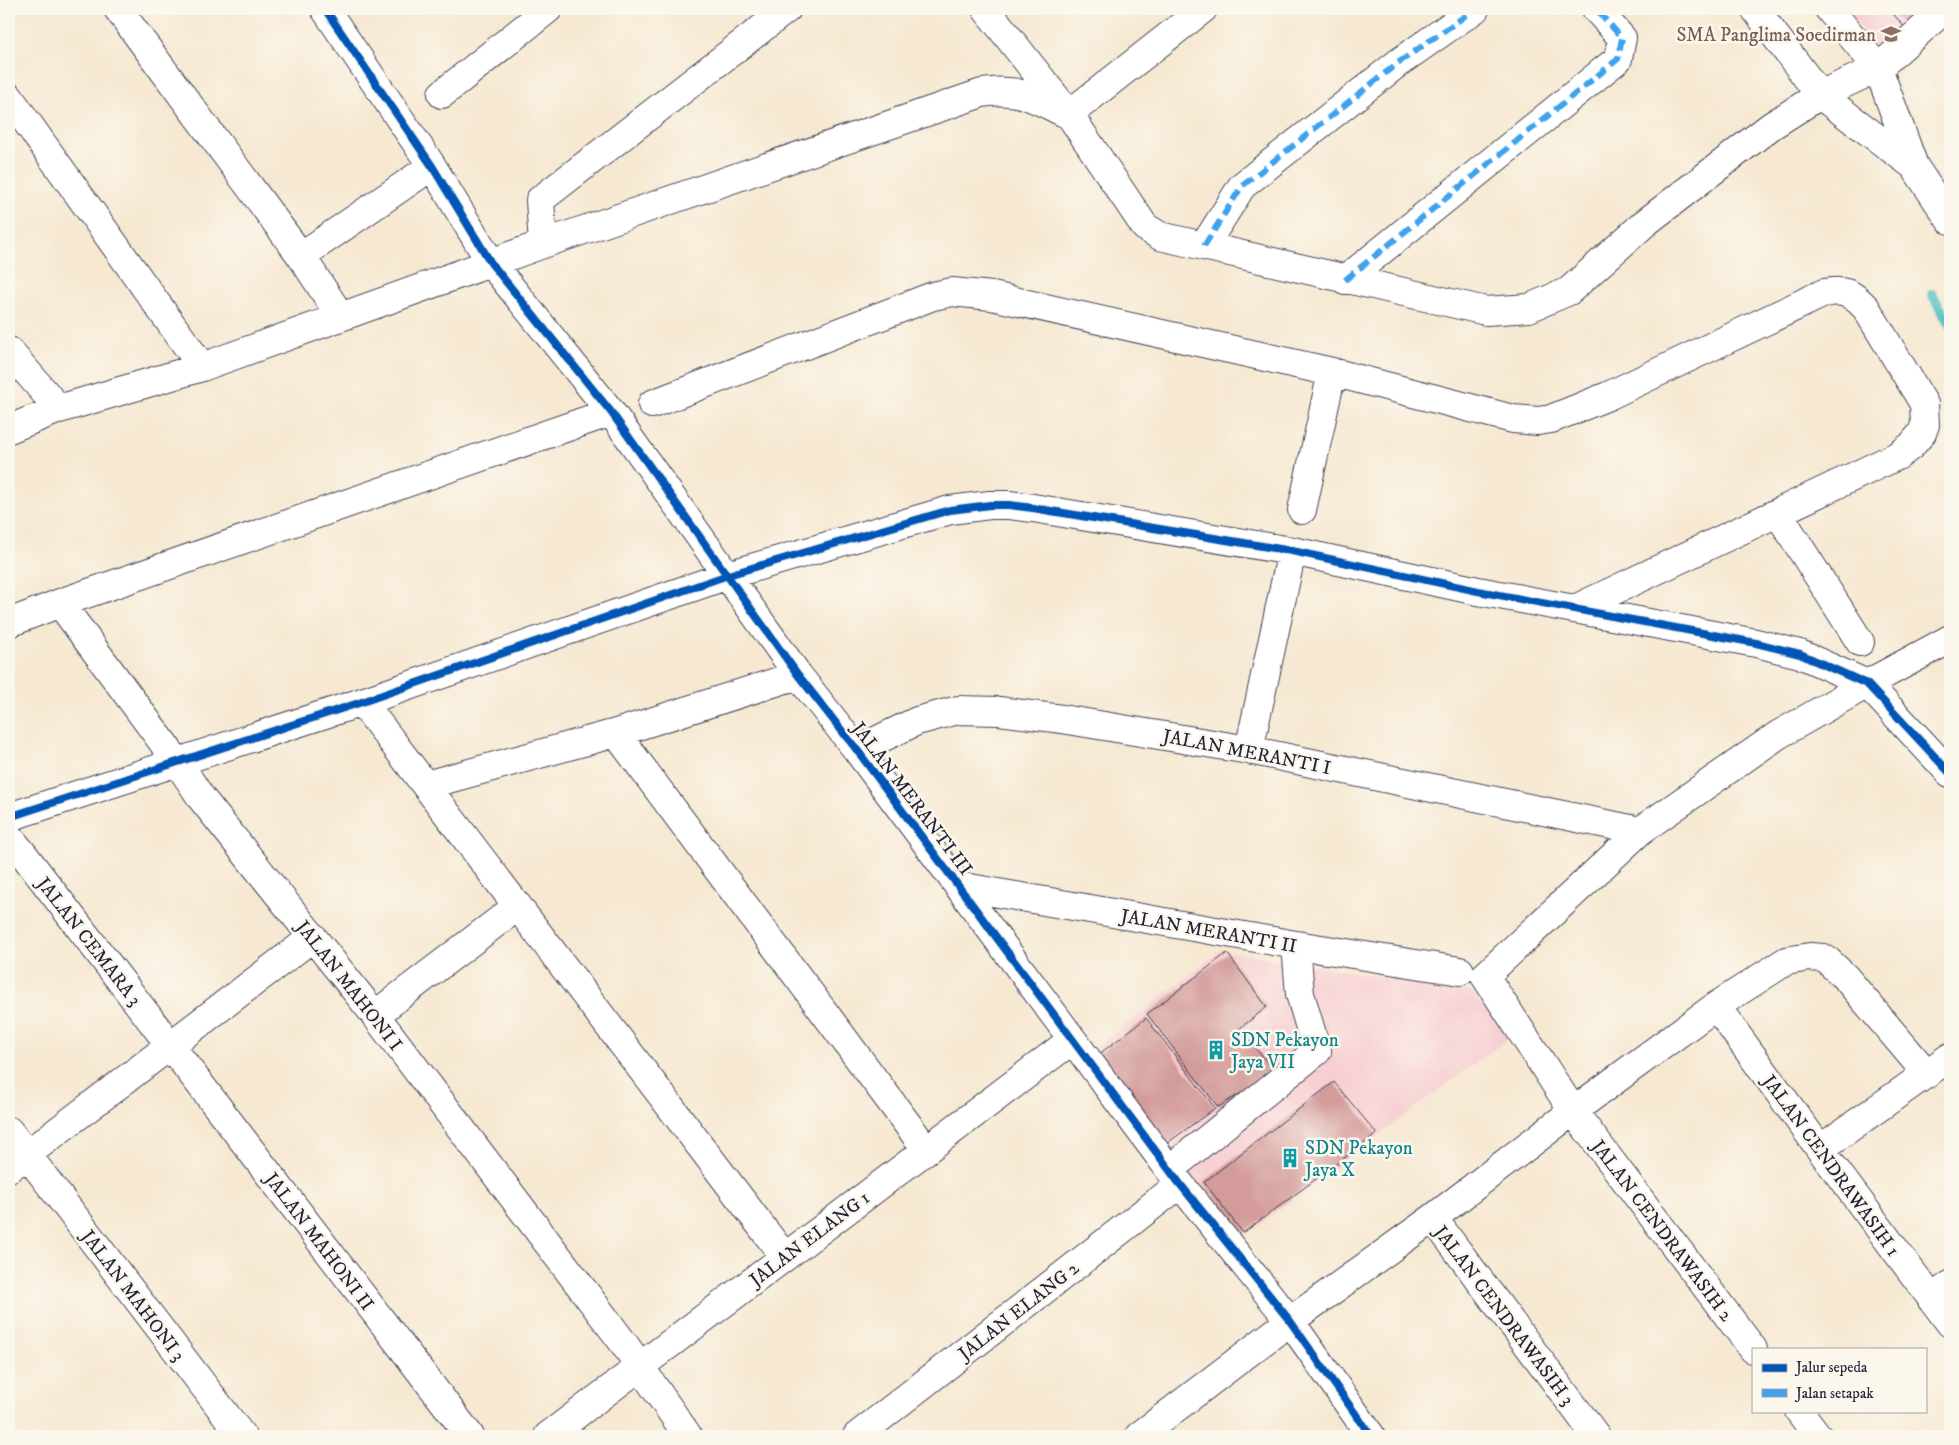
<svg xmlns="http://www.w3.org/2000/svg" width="1959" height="1445" viewBox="0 0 1959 1445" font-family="'IM FELL DW Pica',serif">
<rect width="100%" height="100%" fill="#fbf7ec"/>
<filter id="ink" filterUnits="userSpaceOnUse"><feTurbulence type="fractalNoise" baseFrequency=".02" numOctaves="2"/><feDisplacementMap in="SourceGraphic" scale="10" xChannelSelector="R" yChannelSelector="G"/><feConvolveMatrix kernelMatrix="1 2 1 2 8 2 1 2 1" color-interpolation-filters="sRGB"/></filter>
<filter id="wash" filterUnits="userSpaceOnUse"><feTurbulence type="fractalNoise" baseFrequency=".0096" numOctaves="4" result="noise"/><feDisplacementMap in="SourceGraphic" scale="20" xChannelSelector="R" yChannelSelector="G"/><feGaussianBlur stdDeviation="1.12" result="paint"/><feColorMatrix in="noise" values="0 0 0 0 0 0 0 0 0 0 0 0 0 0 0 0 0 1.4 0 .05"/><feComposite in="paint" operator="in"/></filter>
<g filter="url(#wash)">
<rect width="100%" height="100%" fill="#f6e8d1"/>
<path fill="#f7cfd3" d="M1846,9H1944L1886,60Z
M1221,950L1472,992L1510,1037L1240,1239L1095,1049Z"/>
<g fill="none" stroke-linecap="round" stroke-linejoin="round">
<path stroke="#51bfc6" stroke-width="10" d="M1932,294L1950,325"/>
</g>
<g id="blocks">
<path fill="#d39b9a" d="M1889,9H1932L1907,30Z
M1227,953L1267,1007L1239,1029L1276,1072L1218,1107L1147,1014Z
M1146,1018L1215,1108L1166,1144L1098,1055Z
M1334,1082L1377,1134L1243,1233L1204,1182Z"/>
</g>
</g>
<g filter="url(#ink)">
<use href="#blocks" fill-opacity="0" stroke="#424052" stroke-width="1"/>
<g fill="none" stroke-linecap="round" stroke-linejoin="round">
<defs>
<path id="minor" d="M118,9L301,256L341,317
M325,9L432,166L491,263L611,412L798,675L857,750L1180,1184L1290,1321L1371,1436
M986,9L1069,114L1145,227L1160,236L1486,311L1529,308L1569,291L1645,223L1771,126L1820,95L1878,68L1945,9
M442,94L548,9
M9,97L202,367
M1069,114L1203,9
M543,244L540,200L787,9
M1204,246L1242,186L1398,63L1475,9
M301,256L432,166
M1345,280L1618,59L1622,38L1596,9
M9,351L59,409
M652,404L933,296L952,292L992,296L1332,372L1513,419L1538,421L1551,419L1608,396L1824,293C1844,289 1852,293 1866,308L1924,404L1925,425L1922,433L1911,446L1899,455L1575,609
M9,429L59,409L202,367L543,244L982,93C1019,87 1033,98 1065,113
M1302,510L1332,372
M1778,513L1860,642
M60,603L178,763L202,799L375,1015L625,1345L688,1436
M9,623L60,603L611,412
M362,702L784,1256
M616,733L926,1149
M857,750L917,721L943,714L958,710L999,711L1062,719L1249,750L1640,831
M1249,750L1292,551
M426,785L616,733L798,675
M9,817L362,702L728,575L950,510L990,505H1009L1033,508L1292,551L1478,591L1756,643L1800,654L1867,684L1950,773
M9,837L21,851L470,1436
M958,886L1296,945L1460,971
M1716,1006L1820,1149L1950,1323
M375,1015L518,906
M9,1131L242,1436
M1820,1149L1950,1057
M9,1168L313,937
M1170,1169L1317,1051L1300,994L1296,945
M1433,1218L1596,1436
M1931,1299L1950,1285
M1753,1349L1573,1111L1485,976L1640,831L1778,735L1867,684L1950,639
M1799,1411L1818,1436
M548,1436L1072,1040
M857,1436L1180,1184
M1139,1436L1290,1321L1433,1218L1573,1111L1716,1006L1786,961L1810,957L1823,958L1828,961L1846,978L1927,1074"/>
<path id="major" d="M1755,9L1820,95L1914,166
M1829,9L1878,68L1914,166L1950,220"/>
</defs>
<use href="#minor" stroke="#424052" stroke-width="30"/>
<use href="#major" stroke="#424052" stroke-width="30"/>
<use href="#minor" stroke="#fff" stroke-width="28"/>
<use href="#major" stroke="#fff" stroke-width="28"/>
<path stroke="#3ea2ec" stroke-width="6" stroke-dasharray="12 6" stroke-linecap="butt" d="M1204,246L1242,186L1398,63L1475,9
M1345,280L1618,59L1622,38L1596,9"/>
<defs>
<path id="cycleway" d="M325,9L432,166L491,263L611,412L798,675L857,750L1180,1184L1290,1321L1371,1436
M9,817L362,702L728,575L950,510L990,505H1009L1033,508L1292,551L1478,591L1756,643L1800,654L1867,684L1950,773"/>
</defs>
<use href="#cycleway" stroke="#fbf7ec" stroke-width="11"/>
<use href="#cycleway" stroke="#0057b8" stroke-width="8"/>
</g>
</g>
<defs>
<symbol id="school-bare" viewBox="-9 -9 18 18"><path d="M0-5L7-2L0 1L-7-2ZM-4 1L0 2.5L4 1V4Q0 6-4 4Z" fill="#8d6e63" stroke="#fbf7ec" stroke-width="2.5" paint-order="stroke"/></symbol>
<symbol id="building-bare" viewBox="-9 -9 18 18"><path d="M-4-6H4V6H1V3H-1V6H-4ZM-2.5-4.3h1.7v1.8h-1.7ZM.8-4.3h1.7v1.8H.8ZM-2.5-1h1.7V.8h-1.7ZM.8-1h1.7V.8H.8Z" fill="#0f9aa8" stroke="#fbf7ec" stroke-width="2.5" paint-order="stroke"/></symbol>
</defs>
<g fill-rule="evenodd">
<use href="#school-bare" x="1877" y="20" width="28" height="28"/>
<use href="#building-bare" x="1202" y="1036" width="28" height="28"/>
<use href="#building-bare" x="1276" y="1144" width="28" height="28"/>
</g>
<g text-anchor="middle" stroke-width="5" stroke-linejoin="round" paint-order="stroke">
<g font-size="19" fill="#785e54" stroke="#fbf7ec" text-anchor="end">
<text x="1876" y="41">SMA Panglima Soedirman</text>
</g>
<g font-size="19" fill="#22223b" stroke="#fbf7ec">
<text transform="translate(1247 751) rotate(11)" y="7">JALAN MERANTI I</text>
<text transform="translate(913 798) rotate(53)" y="7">JALAN MERANTI III</text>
<text transform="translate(1209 930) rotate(10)" y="7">JALAN MERANTI II</text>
<text transform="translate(90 941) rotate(52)" y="7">JALAN CEMARA 3</text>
<text transform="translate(350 985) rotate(52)" y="7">JALAN MAHONI I</text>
<text transform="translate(1832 1165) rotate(54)" y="7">JALAN CENDRAWASIH 1</text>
<text transform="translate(1663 1230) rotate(53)" y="7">JALAN CENDRAWASIH 2</text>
<text transform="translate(809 1238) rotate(-37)" y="7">JALAN ELANG 1</text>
<text transform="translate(320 1241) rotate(53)" y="7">JALAN MAHONI II</text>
<text transform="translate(134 1295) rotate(53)" y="7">JALAN MAHONI 3</text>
<text transform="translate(1018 1310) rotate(-38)" y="7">JALAN ELANG 2</text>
<text transform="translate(1505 1315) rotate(53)" y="7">JALAN CENDRAWASIH 3</text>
</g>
<g font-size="19" fill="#0d838f" stroke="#fbf7ec" text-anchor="start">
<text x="1231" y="1046">SDN Pekayon<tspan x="1231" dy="22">Jaya VII</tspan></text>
<text x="1305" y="1154">SDN Pekayon<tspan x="1305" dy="22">Jaya X</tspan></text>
</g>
</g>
<rect width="1959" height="1445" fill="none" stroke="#fbf7ec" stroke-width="30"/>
<rect x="1752" y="1348" width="175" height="65" fill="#fbf7ec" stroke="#a4a2a5"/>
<rect x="1762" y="1364" width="25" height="8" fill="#0057b8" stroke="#a4a2a5"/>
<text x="1796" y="1372" font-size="15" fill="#22223b">Jalur sepeda</text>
<rect x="1762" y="1389" width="25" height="8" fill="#3ea2ec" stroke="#a4a2a5"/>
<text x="1796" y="1398" font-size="15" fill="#22223b">Jalan setapak</text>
</svg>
